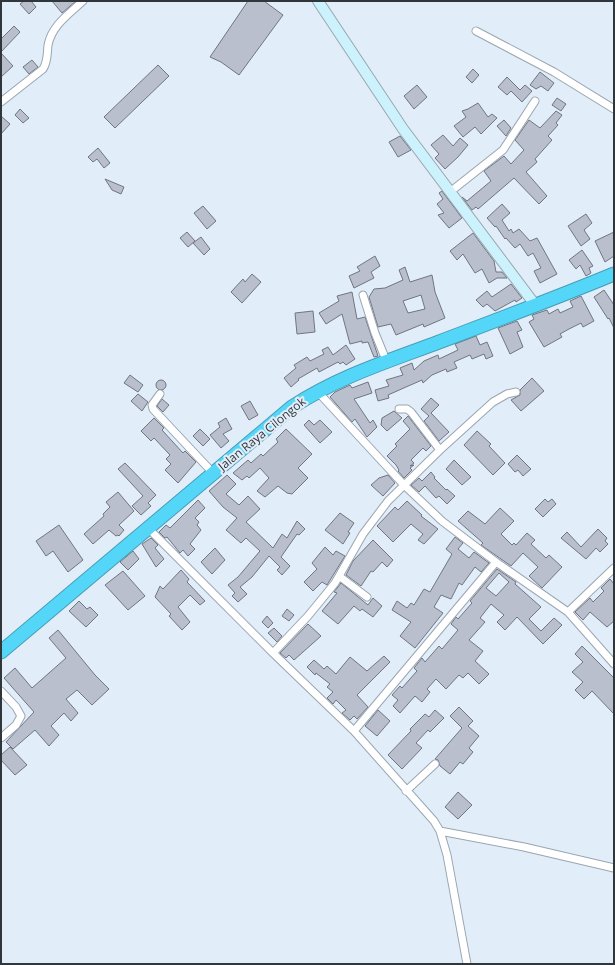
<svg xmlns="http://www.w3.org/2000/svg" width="615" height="965" viewBox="0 0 615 965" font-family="'Open Sans',sans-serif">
<rect width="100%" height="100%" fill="#e1edf8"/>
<path fill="#b9bfcc" stroke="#707581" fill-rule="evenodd" d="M24,1H31L36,7L29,14L20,4Z
M52,1H76L62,13Z
M248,1H264L283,15L239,75L221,62L210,57Z
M14,26L20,32L1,52V39Z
M1,53L13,66L1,77Z
M32,60L38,67L29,74L23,67Z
M158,65L169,76L115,128L104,117Z
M473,69L479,75L472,83L466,77Z
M540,72L554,83L548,91L541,86L536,89L530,85Z
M507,77L520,90L525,85L532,91L522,102L511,91L507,95L498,87Z
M417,85L427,97L414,109L404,96Z
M557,98L566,104L561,111L552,105Z
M478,103L488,117L492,114L497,118L481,134L475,127L463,137L454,126L466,117L462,111L468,109Z
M20,109L29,118L23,123L15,115Z
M556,111L562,115L556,123L558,125L548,136L552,140L535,159L537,162L526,172L547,196L539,204L514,178L478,209L476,207L472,210L462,197L467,201L491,181L484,171L504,156L511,164L524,150L515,140L529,120L540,128Z
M1,116L10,124L1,134Z
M504,120L511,128L506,136L497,126Z
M443,135L453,146L460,138L468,145L458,157L445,169L435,158L439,154L431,145Z
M400,136L411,150L398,157L389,142Z
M98,148L110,163L104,168L97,159L93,162L88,157Z
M105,179L124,187L121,194L112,190Z
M442,191L462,218L449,228L438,215L444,213L437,204L443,199L439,193Z
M502,204L510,213L502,220L509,231L511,229L513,233L519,229L530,241L537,238L557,274L540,283L534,271L541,268L533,253L528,256L520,244L515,248L506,238L505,239L496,226L495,227L487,218Z
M203,206L216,221L207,229L194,213Z
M586,214L592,223L584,230L590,239L581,246L568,226Z
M187,232L195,241L188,247L180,238Z
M614,232V256L605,262L595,241Z
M473,233L494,261L496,272H502L507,278H497L489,283L482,269L475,273L463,254L457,260L450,251Z
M201,237L210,249L204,255L193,243Z
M582,250L593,266L589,268L591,273L586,276L580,265L576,269L569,260Z
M375,256L380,266L371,272L374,278L354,288L349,276L360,271L357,267Z
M405,267L410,282L432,275L435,292L445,318L424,327L423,324L396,335L391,324L378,327L369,297L374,289L385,288L403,280L399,270ZM421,295L425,309L408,313L403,301Z
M252,274L261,282L242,303L231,292L243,279L245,282Z
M511,284L522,298L516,302L515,300L495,311L487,304L483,307L476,300L487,291L492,297Z
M604,290L614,305V328L609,318L608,319L594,297Z
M352,292L357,319L365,317L378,356L374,357L368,342L362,343V341L350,344L342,314L326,324L319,313L339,301L337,296Z
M581,296L594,321L583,327L581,323L569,329L560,334L562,337L544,347L529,322L534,319L532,315L547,310L549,314L558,309L560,313L573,307L570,301Z
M313,311L315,332L297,334L295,313Z
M517,321L522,330L517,332L523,347L510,354L498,328Z
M476,336L480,345L487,342L493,356L486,359L484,354L472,359L470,355L454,362L457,368L447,372L446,369L432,375L423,383L422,380L406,387L388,395L389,398L378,401L375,390L389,386L386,380L403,375L400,368L412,363L414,370L424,361L438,355L439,359L458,350L455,344Z
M346,345L355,359L346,365L343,362L340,364L338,362L319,372L317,368L298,379L299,380L291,387L284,378L296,368L294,365L307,357L310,361L324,354L322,350L328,347L333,355Z
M130,375L143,385L138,392L124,383Z
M532,378L544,391L521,411L511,400L520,395V390Z
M156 385a5 5 0 1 1 10 0a5 5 0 1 1-10 0Z
M368,382L372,393L354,399L370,423L373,420L377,427L367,437L355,419L352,422L330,397L335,392L350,385L352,388Z
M138,394L148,402L142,411L131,401Z
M431,398L439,405L431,413L449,432L439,441L424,421L429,416L421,409Z
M162,399L169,405L163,412L157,406Z
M250,401L258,415L249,420L241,406Z
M394,411L402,418L387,431L381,425L382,418Z
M408,416L431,446L426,451L423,448L411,460L414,463L410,466L414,465L410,468L412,470L404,478L398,471L399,470L396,465L387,456L397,446L395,444L410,429L403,421Z
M154,418L164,428L162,430L183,453L185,451L196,462L178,483L165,470L171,464L166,459L170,455L154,438L151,441L141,431Z
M226,418L232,429L223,434L229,441L221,448L210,435L220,427L218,423Z
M309,420L314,425L320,420L332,432L320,443L304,425Z
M200,429L210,439L203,446L193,436Z
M286,429L312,454L298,468L308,478L292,494L287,493L278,486L265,497L257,491L269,478L260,468L249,478L247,476L242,480L233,473L248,460L251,463L261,454L263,456L278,442L276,439Z
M477,431L491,444L489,446L505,463L493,475L464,445Z
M517,455L531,469L523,476L518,470L515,472L508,464Z
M454,460L471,477L462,485L446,469Z
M125,463L156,495L148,503L151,506L141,515L132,506L143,496L118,469Z
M431,472L435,477L434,478L446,490L447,489L455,496L447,504L439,496L436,498L425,486L419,492L411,485L419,478L422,481Z
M227,475L236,484L226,494L239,505L248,496L260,509L246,522L273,548L282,534L287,538L297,521L305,529L299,535L297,534L281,557L290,566L282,575L277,570L280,567L269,556L252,577L240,587L247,594L238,602L232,596L235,593L228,585L238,577L260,551L246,538L241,543L226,530L237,518L223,507L209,491Z
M388,475L395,483L383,496L371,485L379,478Z
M118,492L134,511L119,525L124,530L119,536L118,535L116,536L109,530L93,544L84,534L104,516L103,514L110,507L106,502Z
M545,499L548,502L552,499L556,504L543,517L535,509Z
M198,500L205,508L195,518L199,522L197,525L201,530L190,544L195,549L188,556L183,550L180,553L167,537L165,538L159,532L166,525L170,528Z
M407,501L422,515L421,516L438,529L424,544L418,540L423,534L411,524L393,542L377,526L395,507L398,510Z
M500,508L514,521L501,534L512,545L514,543L516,545L527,533L535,540L531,544L546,558L549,555L562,567L542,588L529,576L538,567L523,553L511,566L481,545L483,543L458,521L468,511L485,524Z
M340,513L354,523L348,532L350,533L343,544L325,530Z
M59,525L83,560L68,572L53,551L46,556L36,541Z
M598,529L607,538L605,541L608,544L600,552L596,548L586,559L561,538L567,532L581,547Z
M455,537L463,543L458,549L469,558L474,552L489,563L481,572L475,567L462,585L459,583L451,599L441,595L434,607L443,613L415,648L400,636L411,622L392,610L397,601L407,608L411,603L414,605L424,589L430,592L452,554L446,549Z
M151,538L158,545L155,548L164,559L156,567L142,544Z
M373,540L393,560L387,567L382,562L373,572L371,571L361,586L346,575L353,561Z
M325,547L333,555L336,551L345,556L327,585L322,582L313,591L304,582L317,569L312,563Z
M215,548L225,560L212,574L201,562Z
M133,551L139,559L128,570L120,562Z
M497,569L516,582L515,584L541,607L529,619L541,631L554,618L562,625L543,644L517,617L505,630L497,622L504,615L491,604L480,618L485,622L469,640L483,651L475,661L489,674L479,684L468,673L463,678L459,675L446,689L436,679L427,689L430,692L422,702L415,696L400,713L393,706L398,700L392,695L400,686L402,688L417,671L414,668L422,658L425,662L439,646L442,649L458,630L451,624L456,617L458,619L472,603L470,601ZM499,573L509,582L496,596L486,588Z
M181,570L189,579L187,582L205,601L200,605L190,595L178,607L190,622L182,630L169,616L171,614L155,597L160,586L163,589Z
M123,571L145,596L128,610L105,585Z
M610,579L614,584V621L607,627L590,612L583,620L575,612L590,598L593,602L604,591L601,588Z
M341,583L368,605L373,598L382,606L373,617L362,609L360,611L354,606L338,624L322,611L337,593L334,592Z
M79,601L87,609L90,607L98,615L86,627L69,611Z
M287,609L294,615L289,621L282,616Z
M267,616L273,623L268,628L262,622Z
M308,624L321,636L294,660L289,655L286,658L280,653Z
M274,628L282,636L277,642L268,633Z
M58,630L95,675L109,689L92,705L77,690L66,699L78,713L71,721L64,713L51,726L59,735L49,746L35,730L13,749L6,742L34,712L4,678L15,668L32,688L66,658L49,638Z
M582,646L614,678V714L592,691L584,699L575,690L583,682L572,672L583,662L575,654Z
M384,656L390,662L357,695L368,707L357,719L354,716L350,720L342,713L346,710L336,700L333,704L327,698L333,692L327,687L330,684L316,673L315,675L307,667L314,660L324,669L327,666L336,674L350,657L367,671Z
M459,707L473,721L468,726L479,736L469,748L473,752L463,764L460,762L450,774L440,766L438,760L435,759L462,728L450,716Z
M378,710L390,721L377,736L365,726Z
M435,710L444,718L430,732L428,730L416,743L422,748L402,769L388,755L411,731L410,729L425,714L429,717Z
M10,747L27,765L15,775L1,760V755Z
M458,792L472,805L458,819L445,807Z"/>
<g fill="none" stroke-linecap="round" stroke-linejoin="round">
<defs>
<path id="street" d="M476,31L554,72L614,109
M1,102L43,69C48,61 47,54 48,45C52,25 69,14 83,1
M450,192L503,150L535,101
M363,295L375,333L386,360
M317,391L404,485L442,521L496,562L568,612L614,664
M160,394L152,405L153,409L213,473
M440,450L493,402L507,394L516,392
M148,528L273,653L354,731L496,562
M339,576L367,597
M568,612L614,568
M273,653L308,616L335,583L363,534L388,501L440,450L411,412L407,409H399
M1,691L16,707L21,716L16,725L1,738
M354,731L434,821L440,831L447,855L467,964
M406,791L435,764
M440,831L524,847L614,868"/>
<path id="secondary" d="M318,1L403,129L536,306"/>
<path id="highway" d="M1,652L292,407C340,376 386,362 439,342C497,320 556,298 614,274"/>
</defs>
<use href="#street" stroke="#9aa6b0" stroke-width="9"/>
<use href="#secondary" stroke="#9aa6b0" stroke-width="12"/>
<use href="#highway" stroke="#489eb6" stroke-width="15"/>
<use href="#street" stroke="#fff" stroke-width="7"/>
<use href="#secondary" stroke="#ccf3fd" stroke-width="10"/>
<use href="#highway" stroke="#54d6f8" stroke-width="13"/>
</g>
<g text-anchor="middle" stroke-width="4" stroke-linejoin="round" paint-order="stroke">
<g font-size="12" fill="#31363a" stroke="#e1edf8">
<text transform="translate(262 434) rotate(-39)" y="4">Jalan Raya Cilongok</text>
</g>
</g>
<rect width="615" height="965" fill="none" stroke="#31363a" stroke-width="4"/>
</svg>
